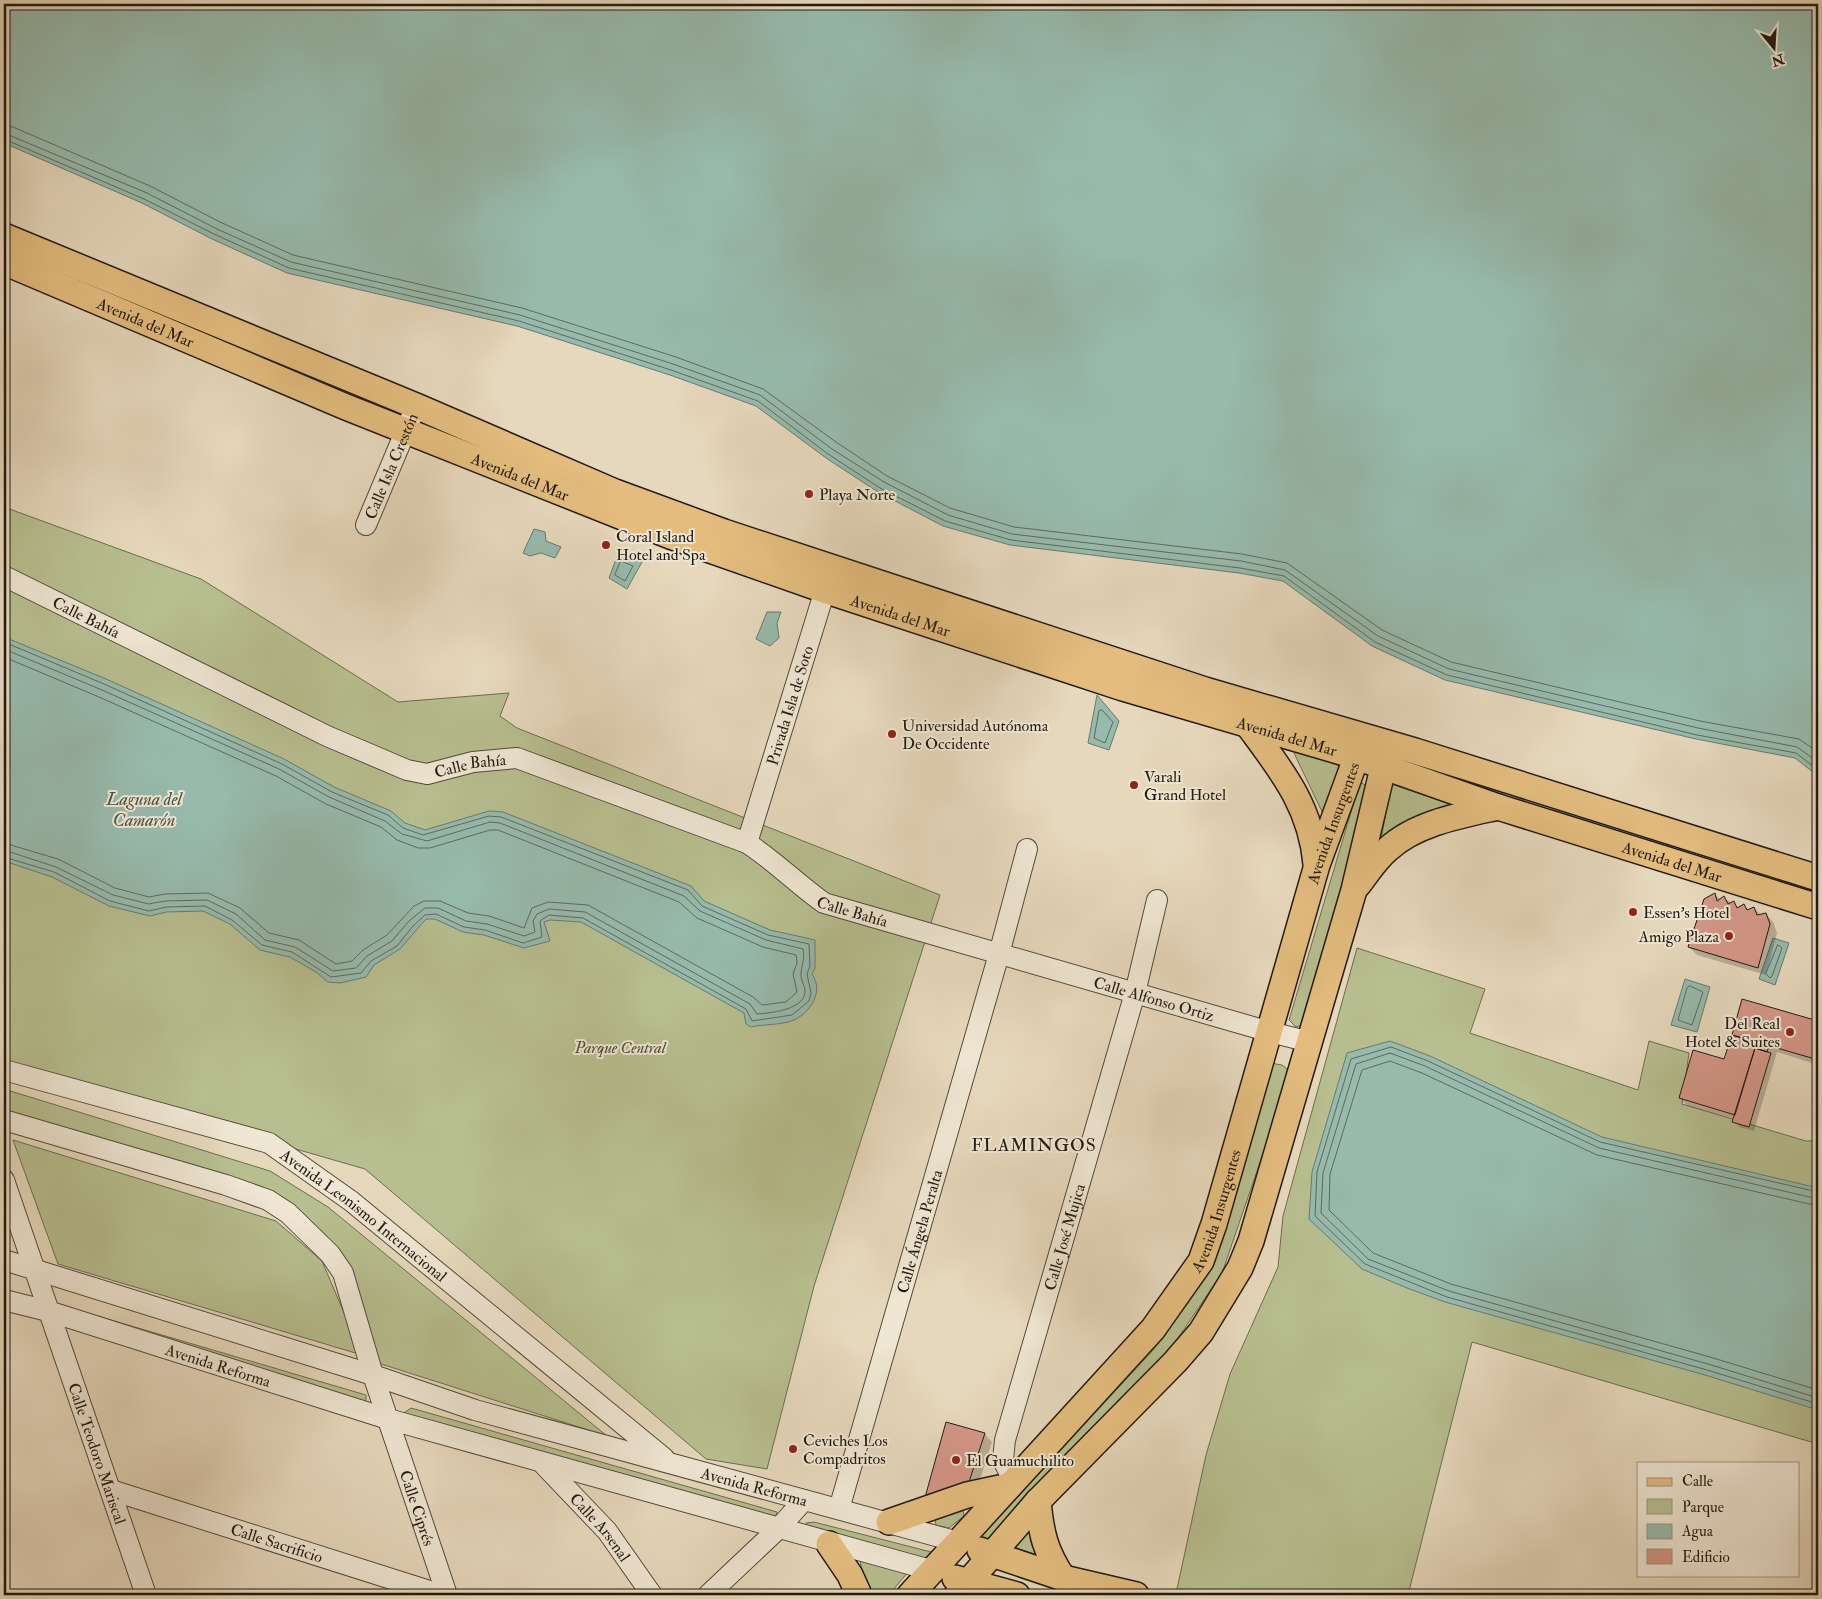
<svg xmlns="http://www.w3.org/2000/svg" width="1822" height="1599" viewBox="0 0 1822 1599" font-family="'IM FELL Double Pica',serif">
<rect width="100%" height="100%" fill="#e6d8bc"/>
<filter id="stains"><feTurbulence type="fractalNoise" baseFrequency=".004" numOctaves="4"/><feColorMatrix values="0 0 0 0 .2 0 0 0 0 .09 0 0 0 0 .02 0 0 0 .5 -.17"/></filter>
<radialGradient id="worn" r=".72"><stop offset=".6" stop-color="#630" stop-opacity="0"/><stop offset="1" stop-color="#630" stop-opacity=".3"/></radialGradient>
<path fill="#b7be8f" stroke="#6c6c50" d="M33,261L399,411L397,417Z
M4,507L201,579L398,702L509,693L500,716L517,728L940,895L814,1286L767,1469L706,1459L365,1169L4,1065Z
M1301,751L1350,770L1327,822L1294,753Z
M1411,761L1680,845L1681,849L1678,854H1671L1658,844L1554,810L1549,811L1408,768Z
M1360,782L1372,789L1307,1023L1296,1027L1289,1020Z
M1391,784L1450,804L1455,809L1381,840Z
M1357,948L1485,989L1470,1033L1638,1090L1649,1041L1689,1053L1682,1104L1806,1141H1818V1444L1472,1342L1408,1595H1188L1177,1589L1206,1455L1230,1374L1278,1267L1283,1216Z
M1270,1063L1282,1065L1291,1072L1222,1273L1170,1350L984,1554L970,1548L1154,1349L1205,1270Z
M4,1089L270,1171L328,1207L607,1436L378,1363L344,1257L274,1195L4,1114Z
M13,1140L276,1221L322,1261L362,1355L58,1264Z
M70,1308L366,1395V1407Z
M411,1408L777,1512L774,1522L407,1420L404,1413Z
M959,1508L963,1510L964,1516L949,1528L936,1525L935,1519Z
M814,1522L931,1552L932,1557L925,1560L807,1530L806,1523Z
M1030,1525L1038,1555L1011,1548Z
M860,1561L908,1572L889,1595H867Z"/>
<path fill="#97baac" stroke="#687a6e" d="M4,4H1818V776L1795,758L1696,739L1445,680L1372,646L1283,581L1239,573L1010,545L943,526L878,492L826,458L756,406L670,375L517,326L287,273L212,239L142,203L4,143Z
M534,529L545,532L546,541L561,547L555,558L541,553L530,556L523,553Z
M618,554L642,562L627,589L609,578Z
M767,612H781L777,623L779,638L770,646L756,639Z
M4,637L106,679L284,759L334,787L391,811L405,823L425,830L489,811L503,812L691,886L704,901L770,930L815,940V968L812,974C824,991 811,1012 794,1020C784,1025 763,1024 751,1027L746,1024L744,1013L581,922L550,920L544,922L550,941L524,948L484,935L463,932L435,919H426L400,949L374,965L366,977L340,983L328,982L316,972L290,957L260,950L230,924L203,911L166,912L150,916L109,906L52,877L4,861Z
M1097,695L1119,721L1109,750L1088,743Z
M1773,938L1789,943L1775,985L1759,979Z
M1685,979L1710,987L1697,1032L1671,1025Z
M1390,1041L1430,1056L1602,1137L1818,1188V1410L1705,1375L1445,1302L1407,1288L1362,1269L1309,1219L1312,1172L1347,1053Z"/>
<path fill="#0003" d="M1714,894L1721,900L1724,898L1740,908L1744,906L1749,911L1754,908L1761,915L1766,914L1773,922L1777,933L1766,975L1697,955L1689,947Z
M1743,1000L1818,1022V1065L1777,1052L1754,1131L1739,1127L1734,1122L1735,1119L1688,1106L1680,1098L1725,1060Z
M947,1423L985,1434L992,1442L975,1495L932,1508Z"/>
<g fill="none" stroke-linecap="round" stroke-linejoin="round">
<path stroke="#5c6a5e" stroke-width="1" d="M4,125L13,127L150,186L220,222L293,255L522,308L676,357L763,389L836,442L887,476L950,508L1014,527L1242,554L1287,563L1382,630L1451,662L1700,721L1799,739L1818,752
M4,133L147,193L217,229L291,262L520,315L673,364L760,395L832,449L884,482L948,515L1012,534L1241,561L1285,570L1378,636L1449,669L1698,728L1797,747L1818,762
M4,139L144,199L214,234L289,268L519,321L671,370L758,401L828,454L880,488L945,521L1011,540L1240,568L1284,576L1375,642L1447,675L1697,735L1796,753L1818,770
M621,561L633,566L625,581L615,575Z
M4,642L104,684L282,764L332,792L388,815L403,828L423,835L489,816L501,817L688,890L702,906L768,935L809,944L810,966L807,974L811,993L809,1001L792,1015L752,1021L746,1009L583,918L549,915L540,921L542,937L523,943L485,930L464,927L436,914L425,915L413,926L397,946L371,961L361,973L331,977L292,952L262,945L232,920L205,906L166,907L149,911L110,901L54,872L4,857
M4,649L102,690L279,769L329,797L385,821L402,834L427,841L490,822L500,823L684,896L700,911L766,940L803,949C805,958 802,964 801,973C800,979 805,985 805,992C804,1010 770,1013 757,1014L750,1004L585,912L549,909L537,914L533,921L535,932L524,936L487,924L466,921L438,908H425L409,921L392,941L367,956L356,968L333,971L295,947L265,940L236,914L207,900L165,901L149,904L113,895L56,867L4,850
M4,657L99,697L276,776L326,804L381,827L397,840L418,848H430L490,830H498L679,902L697,918L763,947L796,955L797,963L793,974L797,992L786,1002L762,1005L753,997L588,905L548,902L532,908L524,928L489,916L468,913L440,901H424L414,906L387,935L363,950L352,961L336,964L299,940L269,933L240,908L208,893L165,894L149,897L115,888L58,859L4,843
M1102,710L1113,722L1105,743L1094,738L1099,711Z
M1778,945L1782,948L1772,976L1770,978L1766,974Z
M1690,986L1703,992L1692,1025L1678,1020L1687,988Z
M1818,1192L1600,1142L1428,1061L1391,1047L1351,1059L1317,1172L1315,1216L1365,1264L1447,1297L1707,1370L1818,1404
M1818,1199L1599,1148L1425,1066L1390,1053L1356,1064L1323,1173L1321,1213L1368,1259L1449,1291L1708,1364L1818,1398
M1818,1206L1597,1155L1422,1073L1390,1061L1362,1070L1330,1174L1329,1210L1373,1253L1451,1284L1710,1357L1818,1390"/>
</g>
<path fill="#d49788" stroke="#221a10" d="M1715,893L1717,901L1724,896L1728,904L1734,901L1737,908L1744,904L1747,910L1754,907L1757,915L1766,913L1770,924L1758,968L1688,947L1704,899Z
M1742,999L1818,1021V1047L1815,1059L1732,1035Z
M1732,1035L1769,1046L1767,1052L1755,1048L1735,1115L1679,1098L1693,1050L1724,1059Z
M1755,1048L1771,1053L1749,1127L1732,1122Z
M946,1422L985,1433L967,1488L924,1501Z"/>
<g fill="none" stroke-linecap="round" stroke-linejoin="round">
<defs>
<g id="minor">
<path id="s1" d="M366,525L416,406"/>
<path id="s2" d="M4,576L327,736L407,770L427,774L473,762L517,758L747,843C775,861 797,884 824,903L1270,1032L1310,1042"/>
<path id="s3" d="M747,843L829,577"/>
<path id="s4" d="M4,1070L269,1143L351,1201L664,1458"/>
<path id="s5" d="M4,1120L226,1185L268,1200L288,1213L330,1254L343,1273L373,1375L447,1595"/>
<path id="s6" d="M4,1180L146,1595"/>
<path id="s7" d="M4,1260L373,1375L475,1410L958,1542"/>
<path id="s8" d="M4,1300L48,1311L388,1419L934,1571"/>
<path id="s9" d="M544,1465L607,1531L652,1595"/>
<path id="s10" d="M1013,1480L1003,1460L1005,1440L1135,993L1157,900"/>
<path id="s11" d="M111,1490L442,1595"/>
<path id="s12" d="M839,1509L999,954L1027,849"/>
<path d="M708,1595L778,1529L804,1500"/>
</g>
<g id="major">
<path d="M4,236L416,406L615,492L724,532L1205,690L1415,751L1818,878"/>
<path id="s13" d="M4,262L346,407L670,536L824,590L1123,688L1345,753L1498,807L1818,907"/>
<path d="M1248,725C1281,770 1311,806 1316,864"/>
<path d="M1358,885C1368,872 1376,859 1388,849C1416,823 1462,815 1498,807"/>
<path d="M1038,1501C1041,1533 1045,1551 1063,1578"/>
<path d="M889,1522L967,1495L1009,1486"/>
<path d="M829,1544L850,1575L859,1595"/>
<path d="M980,1550L1063,1578L1136,1595"/>
<path d="M955,1578L1017,1595"/>
<path id="s14" d="M910,1595L1153,1329L1201,1261L1214,1224L1317,865L1362,742"/>
<path d="M957,1595L1038,1501L1175,1362L1201,1332L1240,1268L1251,1241L1354,890L1387,751"/>
</g>
</defs>
<use href="#minor" stroke="#534a3b" stroke-width="22"/>
<use href="#major" stroke="#221a10" stroke-width="28"/>
<use href="#minor" stroke="#efe6d3" stroke-width="20"/>
<use href="#major" stroke="#e3bc7e" stroke-width="25"/>
</g>
<g fill="#8f2418" stroke="#efe6d3" stroke-width="2">
<circle cx="809" cy="494" r="5"/>
<circle cx="606" cy="545" r="5"/>
<circle cx="892" cy="734" r="5"/>
<circle cx="1134" cy="785" r="5"/>
<circle cx="1633" cy="912" r="5"/>
<circle cx="1729" cy="936" r="5"/>
<circle cx="1790" cy="1032" r="5"/>
<circle cx="793" cy="1449" r="5"/>
<circle cx="956" cy="1460" r="5"/>
</g>
<g text-anchor="middle" stroke-width="4" stroke-linejoin="round" paint-order="stroke">
<g font-size="16" fill="#221a10" stroke="#efe6d3">
<text dy="6" stroke="none"><textPath href="#s13" startOffset="154">Avenida del Mar</textPath></text>
<text dy="6" stroke="none"><textPath href="#s1" startOffset="64">Calle Isla Crestón</textPath></text>
<text dy="6" stroke="none"><textPath href="#s13" startOffset="559">Avenida del Mar</textPath></text>
<text dy="6" stroke="none"><textPath href="#s13" startOffset="964">Avenida del Mar</textPath></text>
<text dy="6" stroke="none"><textPath href="#s2" startOffset="92">Calle Bahía</textPath></text>
<text dy="6" stroke="none"><textPath href="#s3" startOffset="144">Privada Isla de Soto</textPath></text>
<text dy="6" stroke="none"><textPath href="#s13" startOffset="1369">Avenida del Mar</textPath></text>
<text dy="6" stroke="none"><textPath href="#s2" startOffset="512">Calle Bahía</textPath></text>
<text dy="6" stroke="none"><textPath href="#s14" startOffset="901">Avenida Insurgentes</textPath></text>
<text dy="6" stroke="none"><textPath href="#s13" startOffset="1774">Avenida del Mar</textPath></text>
<text dy="6" stroke="none"><textPath href="#s2" startOffset="932">Calle Bahía</textPath></text>
<text dy="6" stroke="none"><textPath href="#s2" startOffset="1246">Calle Alfonso Ortiz</textPath></text>
<text dy="6" stroke="none"><textPath href="#s14" startOffset="496">Avenida Insurgentes</textPath></text>
<text dy="6" stroke="none"><textPath href="#s4" startOffset="394">Avenida Leonismo Internacional</textPath></text>
<text dy="6" stroke="none"><textPath href="#s12" startOffset="289">Calle Ángela Peralta</textPath></text>
<text dy="6" stroke="none"><textPath href="#s10" startOffset="254">Calle José Mujica</textPath></text>
<text dy="6" stroke="none"><textPath href="#s8" startOffset="224">Avenida Reforma</textPath></text>
<text dy="6" stroke="none"><textPath href="#s6" startOffset="289">Calle Teodoro Mariscal</textPath></text>
<text dy="6" stroke="none"><textPath href="#s7" startOffset="784">Avenida Reforma</textPath></text>
<text dy="6" stroke="none"><textPath href="#s5" startOffset="628">Calle Ciprés</textPath></text>
<text dy="6" stroke="none"><textPath href="#s9" startOffset="84">Calle Arsenal</textPath></text>
<text dy="6" stroke="none"><textPath href="#s11" startOffset="174">Calle Sacrificio</textPath></text>
</g>
<g font-size="16" fill="#221a10" stroke="#efe6d3" text-anchor="start">
<text x="819" y="500">Playa Norte</text>
<text x="616" y="542">Coral Island<tspan x="616" dy="18">Hotel and Spa</tspan></text>
<text x="902" y="731">Universidad Autónoma<tspan x="902" dy="18">De Occidente</tspan></text>
<text x="1144" y="782">Varali<tspan x="1144" dy="18">Grand Hotel</tspan></text>
<text x="1643" y="918">Essen's Hotel</text>
<text x="1719" y="942" text-anchor="end">Amigo Plaza</text>
<text x="1780" y="1029" text-anchor="end">Del Real<tspan x="1780" dy="18">Hotel &amp; Suites</tspan></text>
<text x="803" y="1446">Ceviches Los<tspan x="803" dy="18">Compadritos</tspan></text>
<text x="966" y="1466">El Guamuchilito</text>
</g>
<g font-size="16" font-style="italic" fill="#4f4b36" stroke="#efe6d3">
<text x="620" y="1053">Parque Central</text>
</g>
<g font-size="18" font-style="italic" fill="#4b5247" stroke="#efe6d3">
<text x="144" y="805">Laguna del<tspan x="144" dy="21">Camarón</tspan></text>
</g>
<g font-size="18" letter-spacing="1" fill="#221a10" stroke="#efe6d3">
<text x="1034" y="1151">FLAMINGOS</text>
</g>
</g>
<rect width="1822" height="1599" fill="none" stroke="#e6d8bc" stroke-width="20"/>
<rect x="5" y="5" width="1812" height="1589" fill="none" stroke="#221a10" stroke-width="2.5"/>
<rect x="10" y="10" width="1802" height="1579" fill="none" stroke="#221a10"/>
<rect x="1637" y="1462" width="162" height="115" fill="#efe6d3" stroke="#9d9485"/>
<rect x="1647" y="1478" width="25" height="8" fill="#e3bc7e" stroke="#9d9485"/>
<text x="1682" y="1486" font-size="15" fill="#221a10">Calle</text>
<rect x="1647" y="1499" width="25" height="15" fill="#b7be8f" stroke="#9d9485"/>
<text x="1682" y="1512" font-size="15" fill="#221a10">Parque</text>
<rect x="1647" y="1524" width="25" height="15" fill="#97baac" stroke="#9d9485"/>
<text x="1682" y="1536" font-size="15" fill="#221a10">Agua</text>
<rect x="1647" y="1549" width="25" height="15" fill="#d49788" stroke="#9d9485"/>
<text x="1682" y="1562" font-size="15" fill="#221a10">Edificio</text>
<g transform="translate(1774 48) rotate(162)" stroke="#efe6d3" stroke-width="4" paint-order="stroke">
<path d="M0-4L9 19L0 12L-9 19Z" fill="#221a10"/>
<text y="-8" font-size="14" font-weight="bold" text-anchor="middle" fill="#221a10">N</text>
</g>
<rect width="100%" height="100%" filter="url(#stains)"/>
<rect width="100%" height="100%" fill="url(#worn)"/>
</svg>
